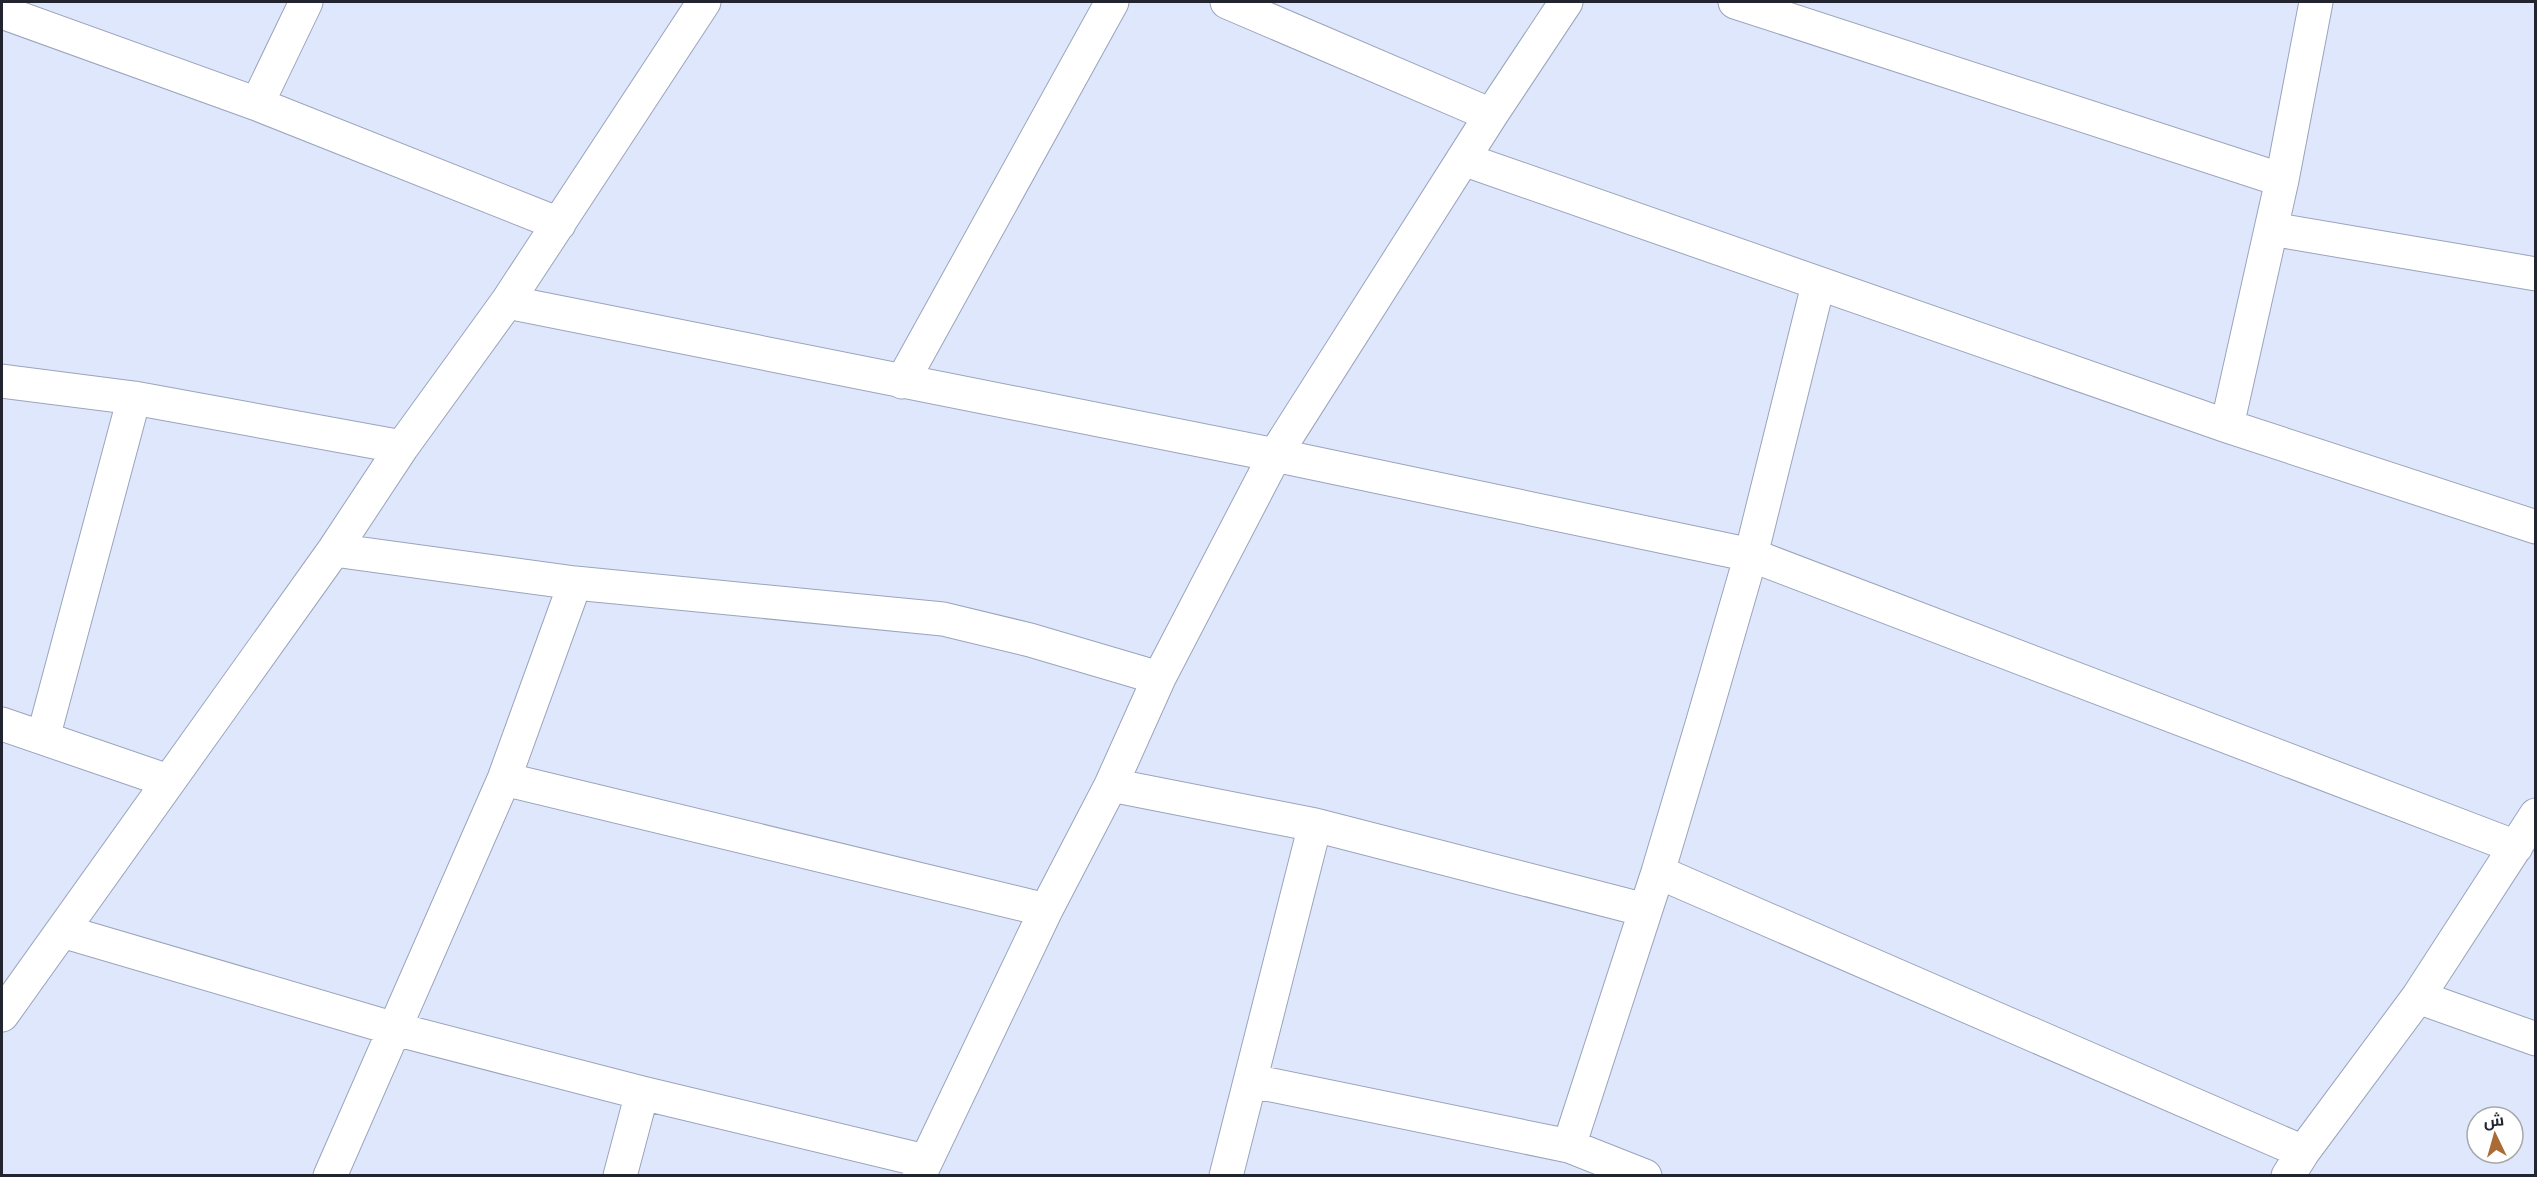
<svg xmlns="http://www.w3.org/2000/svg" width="2537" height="1177" viewBox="0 0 2537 1177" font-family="Manrope,Cairo,sans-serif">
<rect width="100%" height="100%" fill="#dfe7fc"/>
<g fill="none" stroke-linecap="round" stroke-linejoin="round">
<defs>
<path id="minor" d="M1227,2L1491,115
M1735,2L2282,180
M2,12L257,104L559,224
M257,104L306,2
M1463,159L2227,426L2536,527
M2271,229L2536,274
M507,302L1275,455L1751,555L2516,847
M2,381L134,398L402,447
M902,382L1112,2
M2227,426L2282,180L2316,2
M334,550L575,583L943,619L1030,640L1159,678
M2,724L168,781
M43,738L134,398
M504,779L1046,910
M1111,785L1315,825L1645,910
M1658,872L2303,1152
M62,931L395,1029L642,1093L925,1161
M2418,997L2536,1039
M2,1015L334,550L402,447L507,302L704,2
M1252,1081L1569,1146L1645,1176
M1569,1146L1658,872L1703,721L1751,555L1818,285
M330,1176L504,779L575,583
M620,1176L642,1093
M919,1176L1046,910L1111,785L1159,678L1275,455L1491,115L1566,2
M1226,1176L1315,825
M2288,1176L2303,1152L2418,997L2536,815"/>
</defs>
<use href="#minor" stroke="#9aa4bc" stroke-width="35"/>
<use href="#minor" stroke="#fff" stroke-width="33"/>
</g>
<rect width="2537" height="1177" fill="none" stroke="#22252f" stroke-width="6"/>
<g transform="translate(2495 1135) rotate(355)"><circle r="28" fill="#ffffff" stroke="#a7a8ac" stroke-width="1.5"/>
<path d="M0-4.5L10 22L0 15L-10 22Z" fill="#ab6b34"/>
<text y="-9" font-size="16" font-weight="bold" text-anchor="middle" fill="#22252f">ش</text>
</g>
</svg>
